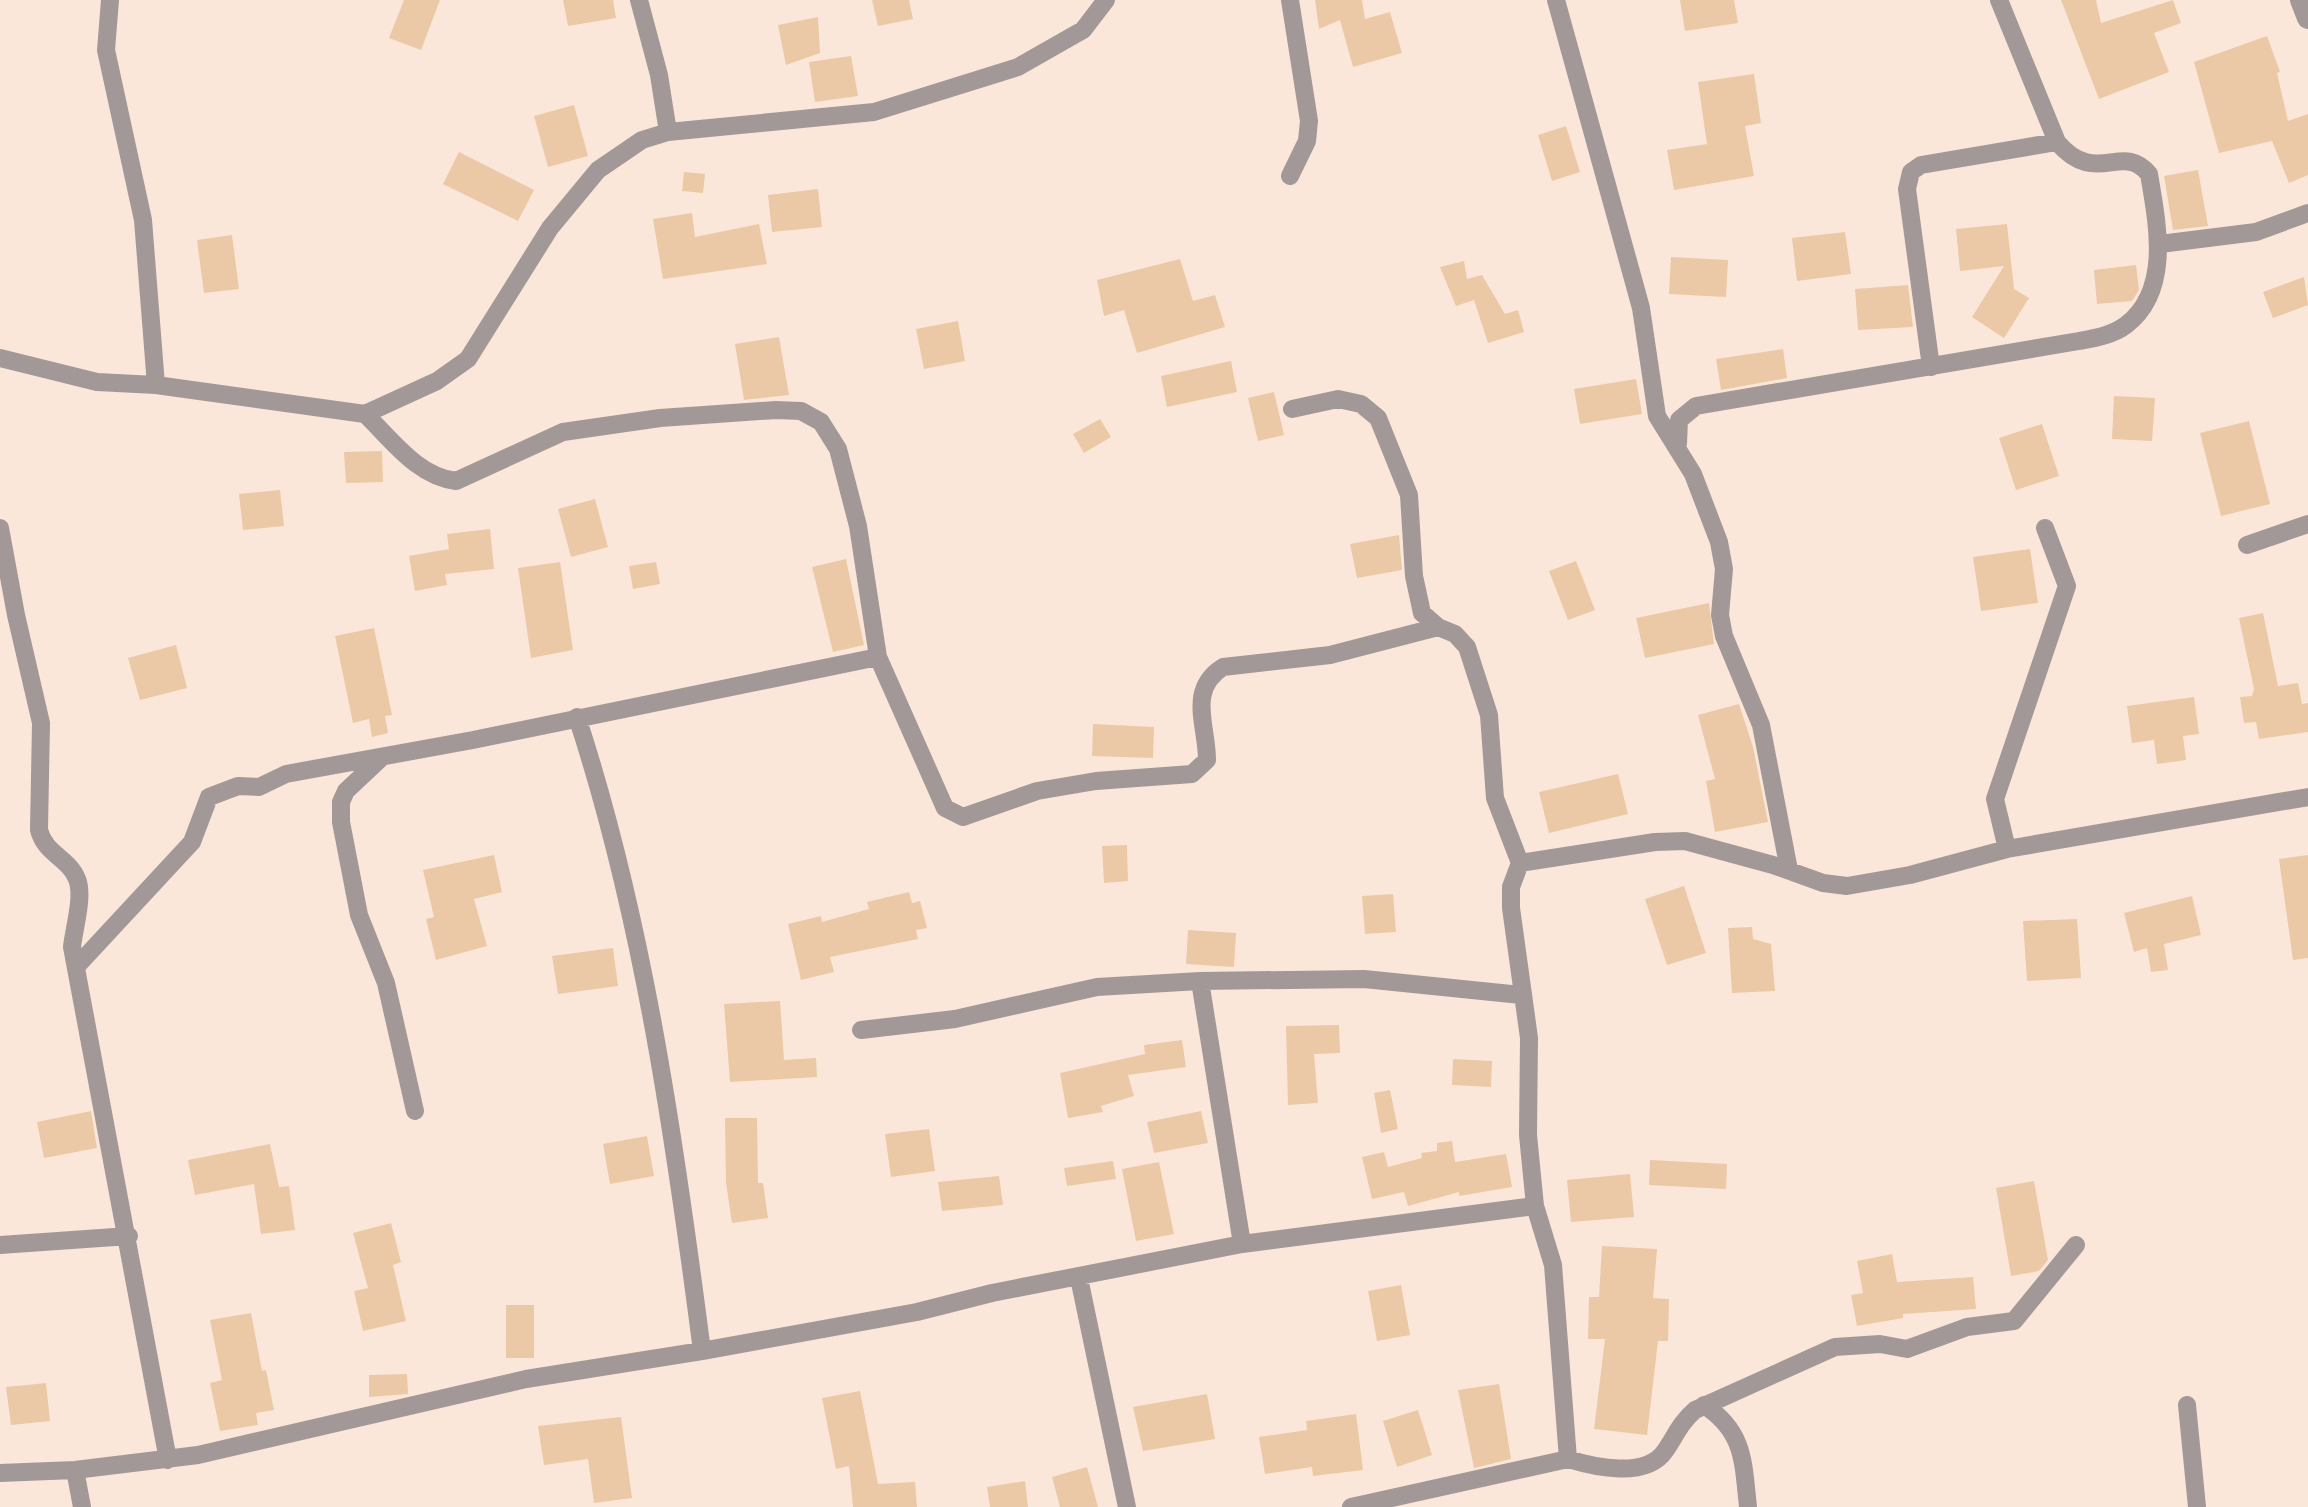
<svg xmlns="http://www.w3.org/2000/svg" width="2308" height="1507" viewBox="0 0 2308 1507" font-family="'Work Sans',sans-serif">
<rect width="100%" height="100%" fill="#fbe7d9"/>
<path fill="#ebc9a6" d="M404,0H440L421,50L389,38Z
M563,0H613L616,18L568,26Z
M872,0H909L913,19L878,26Z
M1315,0H1362L1365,19L1390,12L1402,53L1353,67L1340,20L1319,29Z
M1680,0H1734L1738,23L1685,31Z
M2061,0H2096L2101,23L2173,0L2181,23L2154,33L2169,72L2099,99Z
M818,17L820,53L786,65L778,25Z
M2267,36L2280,72L2277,73L2288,121L2308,114V175L2289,183L2272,141L2219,153L2194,62Z
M851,56L858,96L815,102L809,62Z
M1754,74L1761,123L1745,126L1754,176L1674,190L1667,150L1707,144L1698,82Z
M574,105L588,156L548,167L534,116Z
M1566,126L1580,172L1552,181L1538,135Z
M459,152L534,190L518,221L443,184Z
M2198,170L2208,226L2173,230L2164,176Z
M684,172L705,174L703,193L682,191Z
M818,189L822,227L772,232L768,195Z
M692,213L695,237L759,224L767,264L663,279L653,219Z
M2007,224L2014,289L2029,298L2004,338L1972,317L2004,266L1960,271L1956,229Z
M1845,232L1851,274L1797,281L1792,238Z
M232,235L239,289L204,293L197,240Z
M1671,257L1728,260L1726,297L1669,294Z
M1180,259L1193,301L1215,295L1225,327L1137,353L1124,310L1104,316L1097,280Z
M1464,261L1467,279L1482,275L1505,314L1518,310L1524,332L1488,343L1474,300L1456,306L1440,267Z
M2136,265L2139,290L2132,301L2097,304L2094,270Z
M2304,277L2308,305L2273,318L2263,292Z
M1908,285L1913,327L1858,330L1855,289Z
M958,321L965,361L924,369L916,329Z
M779,337L789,395L744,400L735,344Z
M1783,349L1787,378L1721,390L1716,359Z
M1231,361L1237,392L1167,407L1161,376Z
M1636,379L1642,414L1580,424L1574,389Z
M1274,392L1284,435L1258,441L1248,398Z
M2114,396L2155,398L2152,441L2112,439Z
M1100,419L1111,437L1084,453L1073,434Z
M2249,421L2270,504L2221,516L2200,433Z
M2042,424L2059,476L2016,490L1999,438Z
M382,451L383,482L346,483L344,452Z
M280,490L284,526L243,530L239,494Z
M595,499L608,547L571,557L558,509Z
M490,529L494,569L445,574L447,585L415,591L409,556L449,549L447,534Z
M1399,535L1402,570L1357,578L1350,544Z
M2030,549L2038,603L1981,611L1973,557Z
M846,559L864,645L833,652L812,567Z
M1576,561L1595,610L1568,620L1549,571Z
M560,562L573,650L531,658L518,568Z
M656,562L660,584L633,589L629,566Z
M1709,603L1714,644L1645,658L1636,618Z
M2263,613L2278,686L2298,683L2302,704L2308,703V732L2259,739L2256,722L2244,723L2240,697L2252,696L2254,689L2239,618Z
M374,628L392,715L385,716L388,733L372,737L369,719L353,723L335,636Z
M176,645L187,688L140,700L128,658Z
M2194,697L2199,734L2183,736L2186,760L2157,764L2154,740L2132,743L2127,706Z
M1739,704L1753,747L1768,822L1715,832L1706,781L1715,779L1698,715Z
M1093,724L1154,727L1153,758L1092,756Z
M1618,774L1628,814L1549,833L1539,792Z
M1127,845L1128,881L1104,883L1102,846Z
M494,855L502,892L474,899L487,946L436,960L426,919L434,917L423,870Z
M2308,855V958L2293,960L2279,859Z
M1684,886L1706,953L1667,965L1645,899Z
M909,892L912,903L920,901L927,928L916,930L918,939L830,957L834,972L801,980L788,924L821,916L822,922L869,909L867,902Z
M1393,894L1396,932L1365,934L1362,896Z
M2192,896L2201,935L2164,944L2168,970L2151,972L2147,948L2134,952L2124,913Z
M2077,919L2081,978L2027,981L2023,921Z
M1752,927L1753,939L1771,944L1775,991L1732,993L1728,928Z
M1188,930L1236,933L1234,967L1186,964Z
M613,948L618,986L558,994L552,956Z
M780,1001L784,1060L816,1058L817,1077L730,1082L724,1004Z
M1339,1025L1340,1053L1314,1054L1318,1103L1288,1105L1286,1026Z
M1182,1040L1186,1067L1128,1075L1134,1096L1101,1106L1103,1112L1068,1118L1060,1073L1145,1054L1144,1045Z
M1453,1059L1492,1061L1491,1087L1452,1085Z
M1390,1090L1398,1129L1381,1133L1374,1093Z
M91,1111L97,1148L44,1158L37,1122Z
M1201,1111L1208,1143L1154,1153L1147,1122Z
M725,1118H757L758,1183H763L768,1218L732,1223L726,1183Z
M929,1129L935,1171L891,1177L885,1134Z
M647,1136L654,1176L610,1184L603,1144Z
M1452,1141L1455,1162L1506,1154L1512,1187L1459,1196V1192L1408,1206L1404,1192L1372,1199L1362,1157L1384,1152L1388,1167L1422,1158L1421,1153L1437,1151V1143Z
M270,1144L279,1187L289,1186L295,1230L261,1234L254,1184L195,1195L188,1160Z
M1650,1160L1727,1164L1726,1189L1649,1185Z
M1113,1161L1116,1179L1067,1186L1064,1168Z
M1159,1162L1174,1234L1136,1241L1122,1169Z
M1630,1174L1634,1217L1571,1222L1567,1180Z
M999,1176L1003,1205L942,1211L938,1182Z
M2034,1181L2048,1260L2039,1271L2011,1276L1996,1188Z
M391,1223L401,1262L393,1265L406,1321L363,1331L354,1291L368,1288L353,1233Z
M1602,1246L1657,1249L1653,1298L1669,1299L1668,1341H1658L1647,1435L1594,1429L1605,1339H1588L1589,1297H1599Z
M1892,1254L1897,1282L1973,1277L1976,1309L1903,1314V1318L1857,1326L1851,1295L1863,1293L1857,1261Z
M1401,1285L1410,1335L1377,1341L1368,1291Z
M506,1305H534V1358H506Z
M251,1313L262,1371L266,1370L274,1410L256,1413L258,1425L220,1431L210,1383L222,1380L210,1320Z
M407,1374L408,1394L369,1397V1375Z
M46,1383L50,1421L11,1425L6,1387Z
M1499,1384L1511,1459L1474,1468L1458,1390Z
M860,1391L878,1484L915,1482L917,1507H853L849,1466L836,1469L822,1398Z
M1207,1394L1215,1439L1143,1451L1133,1407Z
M1418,1410L1432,1455L1397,1467L1383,1421Z
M1356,1414L1363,1470L1313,1476L1312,1467L1265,1474L1259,1437L1307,1430L1306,1421Z
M621,1417L632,1498L594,1503L588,1459L544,1465L538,1426Z
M1087,1467L1098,1507H1060L1052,1477Z
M1025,1481L1028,1507H990L987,1487Z"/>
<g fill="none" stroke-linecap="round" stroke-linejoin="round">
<path stroke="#a39898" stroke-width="18" d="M110,0L106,50L143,220L156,385
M639,0L659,75L668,132
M1556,0L1641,308L1657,416L1693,474L1719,542L1724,569L1720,615L1724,636L1761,725L1789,870
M1290,176L1307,141L1309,121L1290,0
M2160,244L2256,232L2308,213
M0,358L97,382L156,385L365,414L437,381L468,359L550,228L598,170L642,140L668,132L874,112L1018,67L1083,30L1106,0
M1931,367L1907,189L1911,172L1921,165L2057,142
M1292,409L1338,399L1361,404L1378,418L1409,495L1414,576L1422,613L1438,627L1455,634L1467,647L1489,715L1495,798L1520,863L1511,887V908L1529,1038L1528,1135L1535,1206L1553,1265L1568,1459
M365,414C392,440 417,476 456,481L563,432L660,418L776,410L801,411L821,422L838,449L858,526L878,657L945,808L963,817L1037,791L1096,781L1192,774L1207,760C1207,725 1187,690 1223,667L1330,655L1438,627
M1678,444L1679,420L1696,406L2079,341C2095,338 2113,335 2126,325C2172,290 2157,222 2149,174C2122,141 2096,188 2057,142L1999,0
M0,528L16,615L41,723L39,830C45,854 69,858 77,879C84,896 74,928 72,947L168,1460
M2247,545L2308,524
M577,717C643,918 675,1141 702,1351
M380,759L346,791L341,802V822L359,915L386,983L415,1111
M2007,849L1995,799L2067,586L2045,528
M1520,863L1655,842L1685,841L1773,865L1823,883L1847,886L1910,875L2007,849L2308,797
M76,967L192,842L209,797L238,786L259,787L286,774L473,740L878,657
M1200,981L1242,1244
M861,1030L955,1019L1097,987L1200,981L1364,979L1521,995
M0,1245L129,1236
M1079,1278L1127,1507
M1704,1405C1745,1432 1743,1462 1748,1507
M2187,1405L2197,1507
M75,1470L82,1507
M0,1473L75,1470L198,1455L526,1379L702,1351L917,1312L992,1293L1242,1244L1535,1206
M1351,1507L1568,1459C1594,1467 1646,1479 1665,1451C1676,1435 1680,1423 1695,1410L1835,1347L1880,1344L1907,1349L1967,1327L2014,1321L2076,1245"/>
<path stroke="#a39898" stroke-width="22" d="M2301,0L2308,18"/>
</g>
</svg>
